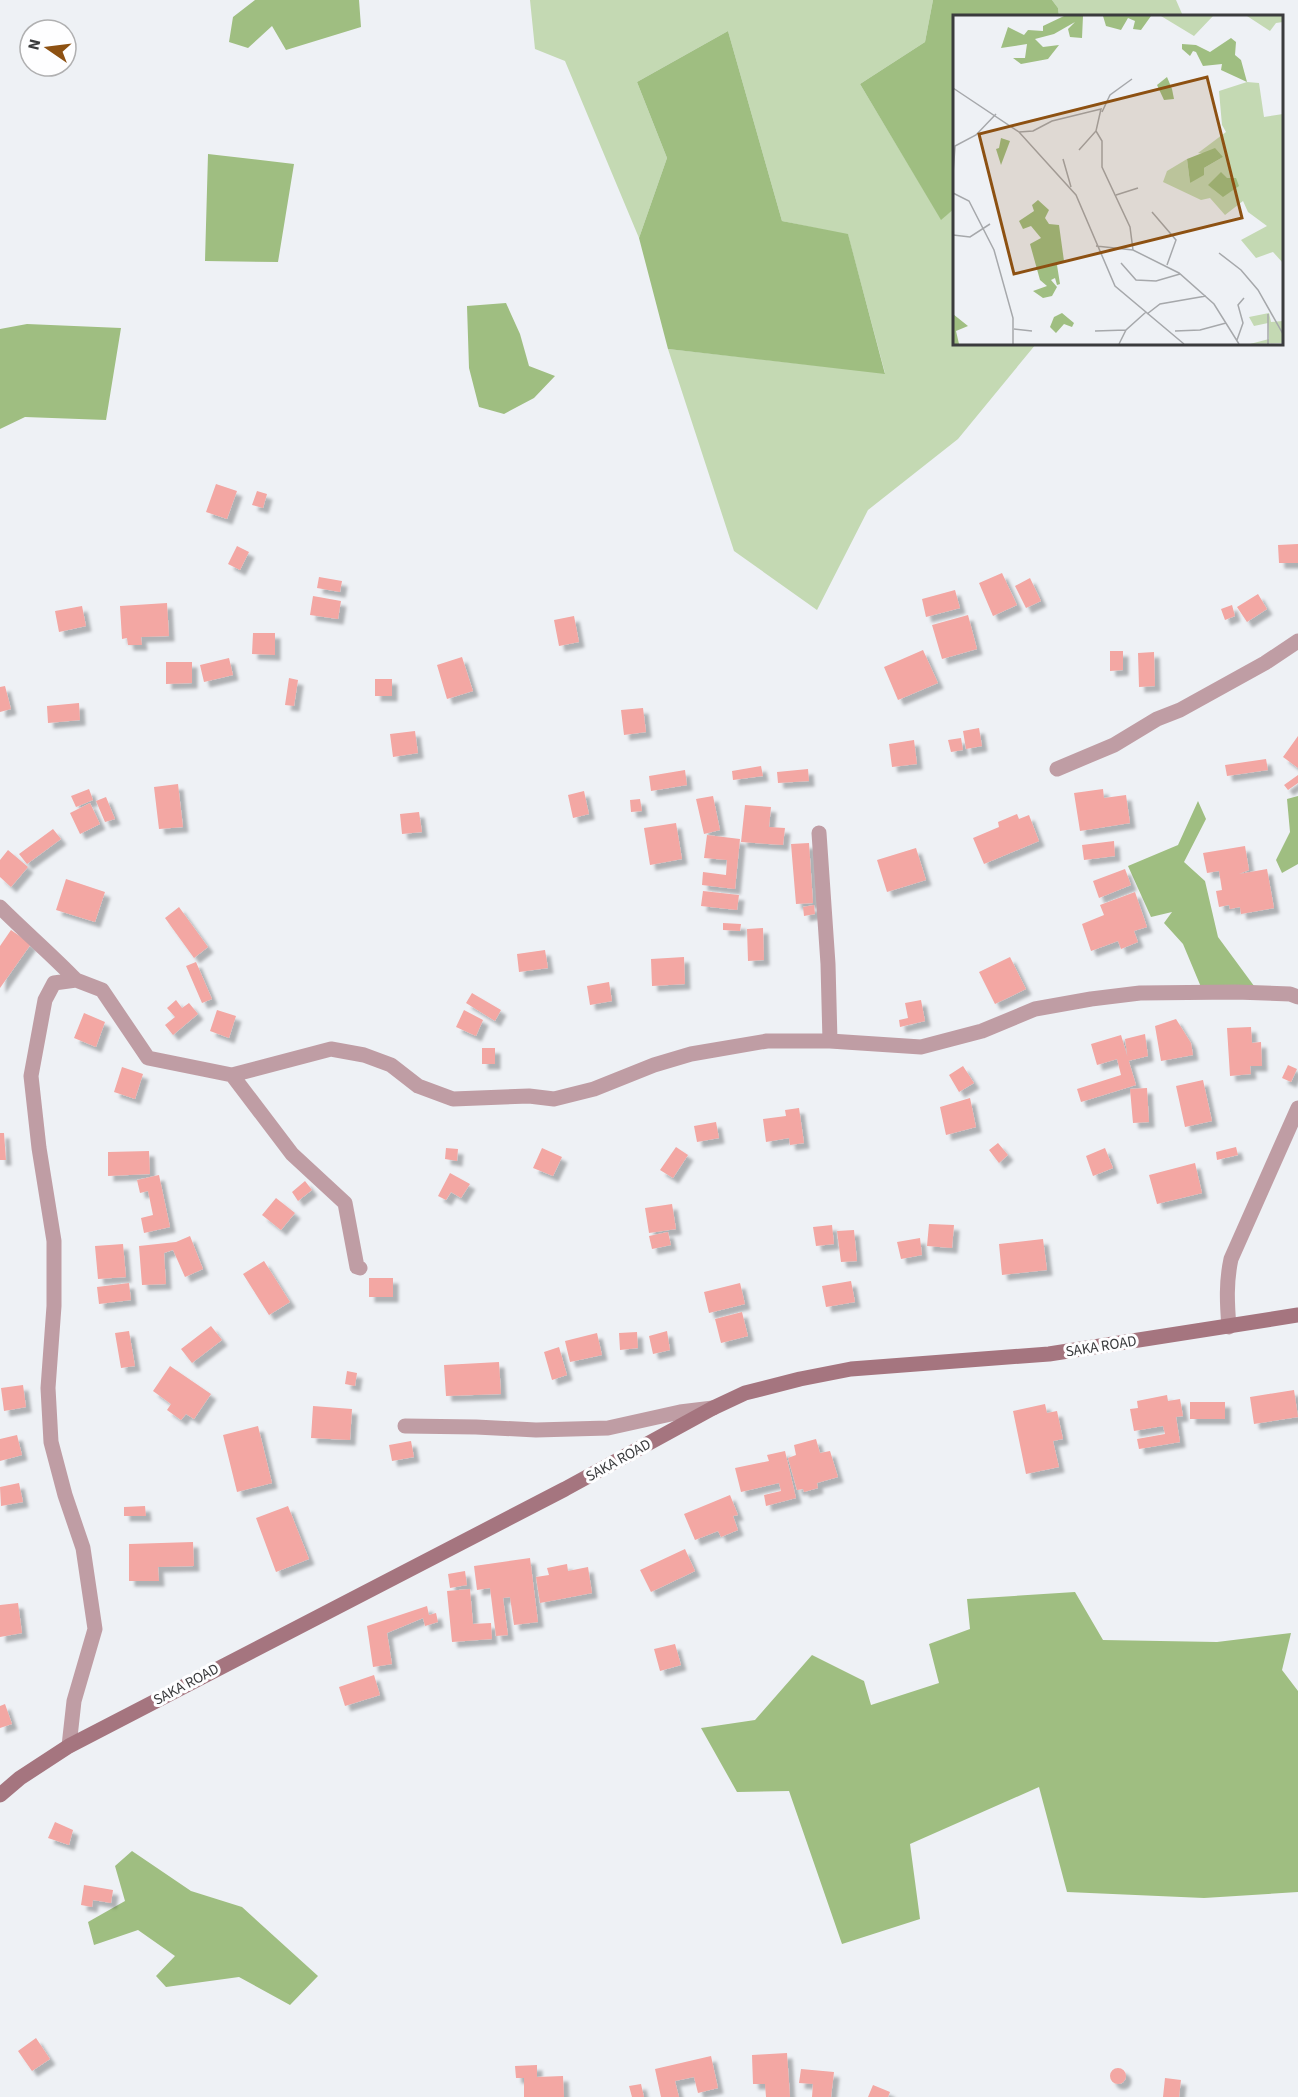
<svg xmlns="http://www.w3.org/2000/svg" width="1298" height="2097" viewBox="0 0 1298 2097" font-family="'Source Sans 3',sans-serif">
<defs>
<filter id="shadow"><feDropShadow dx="5.5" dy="5.5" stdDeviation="1.5" flood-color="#0004"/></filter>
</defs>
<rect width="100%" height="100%" fill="#eef1f5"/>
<path fill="#c4d9b3" d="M530,0H933L925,42L860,84L941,219L954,209V344H1036L958,439L868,510L817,610L734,551L668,349L885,373L848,235L782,221L728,31L637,82L667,158L639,238L565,61L535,49Z
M1052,0H1176L1183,16H1059L1058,8Z"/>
<path fill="#9fbe81" d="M255,0H359L361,27L286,50L272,26L248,48L229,42L233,17Z
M933,0H1052L1058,8L1059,16H954V209L941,220L860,84L925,42Z
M728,31L782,221L848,234L885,374L668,349L639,238L667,158L637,82Z
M208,154L294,164L278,262L205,261Z
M506,303L520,334L529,366L555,376L534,398L504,414L479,407L469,368L467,306Z
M27,324L121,328L106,420L25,417L0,429V329Z
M1298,796V864L1282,873L1276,860L1290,832L1287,799Z
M1198,801L1206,819L1184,862L1205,881L1218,937L1257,990L1201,987L1183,944L1164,923L1172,912L1151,917L1128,866L1178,845Z
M1075,1592L1103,1640L1217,1642L1291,1633L1282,1670L1298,1691V1892L1204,1898L1067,1892L1039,1787L910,1844L920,1919L842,1944L789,1791L737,1792L701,1728L755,1720L812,1655L864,1681L871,1705L939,1683L929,1644L970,1629L967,1599Z
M132,1851L191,1891L242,1907L318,1976L290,2005L239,1977L166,1987L156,1976L175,1956L138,1930L94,1945L88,1922L125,1901L115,1866Z"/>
<path fill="#f3a7a3" filter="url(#shadow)" d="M216,484L237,491L227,519L206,512Z
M257,491L267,494L263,508L252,505Z
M1298,544V563H1279L1278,545Z
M237,546L249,552L240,570L228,564Z
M1002,573L1017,605L993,616L979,583Z
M319,577L342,581L340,592L317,588Z
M1030,578L1041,601L1026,608L1015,586Z
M955,590L960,608L926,617L922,599Z
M1258,594L1267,609L1247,622L1237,607Z
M313,596L341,601L338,619L310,615Z
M167,603L169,636L141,637L142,645H128L127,638L122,639L120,606Z
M1232,605L1235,616L1225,620L1221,609Z
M82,606L86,626L59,632L55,611Z
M968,615L977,649L942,659L932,625Z
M574,616L579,642L559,646L554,620Z
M253,633H275V655L252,654Z
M923,650L938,683L898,700L884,667Z
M1110,651H1123V670L1110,671Z
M1154,652L1155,686L1139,687L1138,653Z
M462,657L473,691L447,699L437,665Z
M229,658L233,675L204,682L200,665Z
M166,662H192V683L166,684Z
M289,678L298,680L294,706L285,705Z
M375,679H392V696H375Z
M5,686L11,709L0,712V687Z
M79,703L80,720L48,723L47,706Z
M643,708L646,732L624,735L621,710Z
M979,728L982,746L966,749L963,731Z
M415,731L418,753L393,757L390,734Z
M1298,736V768L1283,757Z
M961,738L963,750L951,752L948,740Z
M914,740L917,764L892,767L889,744Z
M1266,759L1268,770L1227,776L1225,765Z
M761,766L763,776L733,780L732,771Z
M808,769L809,781L778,783L777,772Z
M685,770L687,785L651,791L649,776Z
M1298,775V783L1288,790L1284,785Z
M178,784L183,827L159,829L154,787Z
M89,789L93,800L76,807L71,796Z
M1103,789L1104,798L1126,795L1130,823L1080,831L1074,793Z
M584,791L589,814L573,818L568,795Z
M713,796L720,830L704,834L696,799Z
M106,797L115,819L105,822L96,801Z
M640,799L642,811L631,812L630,800Z
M90,803L100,824L80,834L70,813Z
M745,805L771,807L769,827L785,828L783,845L741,842Z
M419,812L422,832L402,834L400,814Z
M1017,814L1019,819L1029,815L1039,841L984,864L973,838L999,827L998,822Z
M676,823L682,859L650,865L644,828Z
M53,829L61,839L27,864L19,854Z
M707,835L740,839L735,889L702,885L703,872L726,875L727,860L704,858Z
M1114,841L1115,856L1084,860L1082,845Z
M809,843L813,903L796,904L791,844Z
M1245,846L1249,870L1239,874L1267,869L1274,908L1241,914L1240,907L1230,909L1229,905L1219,907L1216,891L1222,890L1219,871L1207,873L1203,853Z
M916,848L926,880L887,892L877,860Z
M8,850L28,867L11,887L0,877V860Z
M1125,869L1131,885L1099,898L1093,881Z
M66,879L105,892L95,922L56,910Z
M703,891L739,895L737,910L701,906Z
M1135,892L1147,927L1134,931L1138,942L1121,949L1118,941L1091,951L1082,924L1104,915L1100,905Z
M814,905L815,914L804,916L803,907Z
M179,907L208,947L194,958L165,918Z
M723,923L741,924L740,931L723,930Z
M763,928L764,960L748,961L747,929Z
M11,930L31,944L0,988V946Z
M545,950L548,968L519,972L517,954Z
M684,957L685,984L652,986L651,959Z
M1010,957L1026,989L995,1004L979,972Z
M196,962L212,999L202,1003L186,966Z
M609,982L612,1001L590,1005L587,986Z
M472,993L501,1010L495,1021L466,1003Z
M176,1000L182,1008L189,1003L198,1014L173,1035L165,1025L175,1017L167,1008Z
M921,1000L925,1021L900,1027L899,1020L908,1018L905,1003Z
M217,1010L236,1016L229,1038L210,1031Z
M464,1010L483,1020L476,1036L456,1027Z
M84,1013L105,1022L96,1047L74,1038Z
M1176,1019L1191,1043L1193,1055L1161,1061L1155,1026Z
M1251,1027L1252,1043L1261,1042L1262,1066H1250L1251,1074L1230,1076L1227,1028Z
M1145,1034L1148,1056L1128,1061L1125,1039Z
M1121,1035L1136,1085L1081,1102L1077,1089L1121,1075L1117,1059L1097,1065L1091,1044Z
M482,1048H495V1064H482Z
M1288,1065L1297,1069L1291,1082L1282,1078Z
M963,1066L974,1083L959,1092L949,1075Z
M122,1067L143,1074L135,1099L114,1092Z
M1203,1080L1212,1121L1185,1127L1176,1086Z
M1147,1088L1149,1122L1133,1123L1130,1089Z
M970,1098L976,1127L946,1135L940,1107Z
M799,1108L804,1143L790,1145L789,1138L766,1142L763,1119L786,1116L785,1110Z
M716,1122L719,1138L697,1142L694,1126Z
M0,1133H4L6,1160H0Z
M998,1143L1008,1155L999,1163L989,1150Z
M676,1147L688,1155L673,1178L660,1170Z
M1236,1147L1238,1155L1217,1160L1216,1152Z
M446,1148L458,1149L457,1161L445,1159Z
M542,1148L562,1157L553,1176L533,1168Z
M1105,1148L1113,1168L1093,1176L1086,1156Z
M149,1151L150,1174L108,1176V1152Z
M1195,1163L1202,1193L1157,1204L1149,1175Z
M450,1173L470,1184L461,1198L451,1192L446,1200L438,1196Z
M159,1175L170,1227L144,1233L141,1218L153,1215L148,1191L140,1193L137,1180Z
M305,1181L312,1190L298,1201L292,1192Z
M276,1198L295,1213L281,1230L262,1215Z
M672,1204L676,1229L649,1233L645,1208Z
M929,1224L954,1225L952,1248L927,1246Z
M832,1225L834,1244L816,1246L813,1227Z
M854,1230L857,1261L841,1262L837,1231Z
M668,1232L671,1245L652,1249L649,1236Z
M190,1236L203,1269L185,1277L173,1250L164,1253L166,1284L142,1285L139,1246L176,1242Z
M920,1238L922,1255L901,1259L897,1242Z
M1043,1239L1047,1270L1002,1275L999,1244Z
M123,1244L126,1277L98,1279L95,1246Z
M264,1261L290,1302L269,1315L243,1274Z
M369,1278H393V1297H369Z
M851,1281L855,1302L826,1307L822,1286Z
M129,1283L131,1300L99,1304L97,1287Z
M740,1283L745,1304L709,1313L704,1292Z
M742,1312L748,1336L721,1343L715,1319Z
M211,1326L222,1340L192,1363L181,1349Z
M129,1331L135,1366L121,1368L115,1333Z
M667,1331L670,1350L653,1354L649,1336Z
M637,1332L638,1348L620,1350L619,1333Z
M597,1333L602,1355L570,1362L565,1341Z
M559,1347L567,1375L552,1380L544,1352Z
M499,1362L501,1394L446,1396L444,1365Z
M170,1366L211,1394L194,1419L186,1414L181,1420L167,1410L171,1404L153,1391Z
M347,1371L357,1373L355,1386L345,1384Z
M23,1385L26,1407L4,1411L1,1388Z
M1294,1390L1298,1417L1254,1424L1250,1397Z
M1167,1395L1168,1401L1180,1399L1183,1416L1176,1417L1180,1442L1139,1449L1137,1439L1165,1434L1163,1426L1134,1431L1130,1409L1138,1408L1137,1401Z
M1190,1402H1225V1419H1190Z
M1045,1404L1047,1413L1057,1411L1063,1439L1053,1441L1059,1467L1026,1474L1013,1411Z
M313,1406L352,1409L350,1440L311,1438Z
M258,1426L272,1483L237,1492L223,1435Z
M17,1435L22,1455L0,1461V1439Z
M816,1439L820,1453L830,1451L838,1477L817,1483L818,1488L804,1492L803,1489L797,1490L788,1458L796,1455L794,1445Z
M411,1441L414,1457L392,1461L389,1445Z
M785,1451L796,1498L766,1506L764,1495L781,1491L779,1483L741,1492L735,1468L769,1461L767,1455Z
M19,1483L23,1502L1,1506L0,1487Z
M730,1495L738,1515L733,1516L738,1530L721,1537L718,1531L695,1540L684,1514Z
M145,1506L146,1516H124V1507Z
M288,1506L309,1559L276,1572L256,1518Z
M193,1542L194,1566L158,1567L159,1581H129V1544Z
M685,1549L695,1571L651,1592L640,1570Z
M530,1558L538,1622L514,1625L510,1597L503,1598L508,1635L496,1636L490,1588L477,1590L474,1566Z
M567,1564L568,1571L588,1567L592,1593L540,1603L536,1577L549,1575L547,1568Z
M465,1571L467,1585L450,1588L448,1574Z
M470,1589L473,1624L491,1623L492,1639L452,1642L447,1591Z
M18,1603L22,1633L0,1637V1605Z
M427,1606L429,1615L436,1613L438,1622L425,1626L423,1618L387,1633L392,1664L373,1667L367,1626Z
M675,1644L681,1665L660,1671L654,1649Z
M374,1675L380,1695L345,1706L339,1687Z
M5,1704L12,1724L0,1728V1706Z
M55,1822L73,1830L69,1845L48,1838Z
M84,1885L113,1890L111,1903L93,1900L92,1907L81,1905Z
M36,2038L50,2059L32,2071L18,2051Z
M787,2053L790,2097H766L765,2084H753L752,2055Z
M711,2056L718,2088L698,2093L694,2077L675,2081L679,2097H661L655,2069Z
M537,2065V2077L563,2076L564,2097H524V2078H516L515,2066Z
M1110 2076a8 8 0 1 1 16 0a8 8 0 1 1-16 0Z
M801,2069L834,2072L831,2097H812L813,2084L799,2083Z
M1165,2078L1181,2080L1179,2097H1163Z
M641,2084L644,2097H632L629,2086Z
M873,2085L890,2092L888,2097H868Z"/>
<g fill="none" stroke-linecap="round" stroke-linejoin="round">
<path stroke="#bf9da4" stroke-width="15" d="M1057,769L1114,745L1157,719L1180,710L1265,663L1298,641
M819,833L828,964L830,1041
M0,907C25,932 52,955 76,980
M232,1075L331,1049L364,1055L391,1065L418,1086L453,1099L529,1096L554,1099L594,1089L654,1065L691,1054L767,1041H830L921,1047L982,1031L1035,1009L1091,999L1140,993L1236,992L1290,994L1298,997
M1229,1327C1227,1303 1226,1282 1231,1259L1298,1108
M405,1426L476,1427L536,1430L608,1428L680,1412L713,1408
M69,1746L74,1701L95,1629L83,1548L65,1495L51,1442L48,1388L54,1306V1241L39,1148L31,1076L45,1000L54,983L76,980L102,990L148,1058L232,1075L292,1154L345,1203L357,1267L360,1268"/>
<path stroke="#a5757f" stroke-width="15" d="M0,1795L20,1778L69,1746L565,1489L713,1408L745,1393L800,1379L851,1369L1049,1354L1298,1315"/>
</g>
<g text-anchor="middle" stroke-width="6" stroke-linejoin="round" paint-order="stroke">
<g font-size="15" fill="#3a3b3d" stroke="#fefeff">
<text transform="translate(1101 1346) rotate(-9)" y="5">SAKA ROAD</text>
<text transform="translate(618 1460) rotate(-29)" y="5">SAKA ROAD</text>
<text transform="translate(186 1684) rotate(-28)" y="5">SAKA ROAD</text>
</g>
</g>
<g transform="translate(953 15)">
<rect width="330" height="330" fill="#eef1f5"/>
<path d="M208,1H260L241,21ZM294,1H330V7L323,8L317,16ZM294,67L306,68L311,102L330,99V248L320,237L303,243L288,225L314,211L295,197L290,186L272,200L257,183L248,185L210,167L214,156L234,144L237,168L251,153L270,142L245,138L273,117L269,110L266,76ZM316,298L318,307L330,306V328L297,329L316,324L315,308L301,311L296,302Z" fill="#c4d9b3"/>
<path d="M111,1H130L129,23L117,22L115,14L122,7L101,19L82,24L90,32L106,30L95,44L68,49L60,43H72L74,29L48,33L55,12L71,20L75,15L90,16V11ZM150,1H198L188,15L180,14L182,6L175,3L168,15L153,11ZM278,23L283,27L282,40L288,45L294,67L268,55L269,49L250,51L243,37L240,36L237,41L229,34V29L243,30L257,37ZM214,62L219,74L221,84L211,85L204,70ZM48,123L57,126L48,150L43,134L46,133ZM262,133L270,142L251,153V160L237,168L234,144ZM268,157L274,163H283L286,171L270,182L255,170ZM85,185L96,195L92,203L96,209L106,210L111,246L104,250L107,269L104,270L102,263L98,265L104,272L99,281L90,283L80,276L94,271L87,265L77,229L88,223L78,211L70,214L66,206L81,196L79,190ZM109,298L121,308L119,312L111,309L103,318L97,312L101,302ZM0,299L15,311L3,316L6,329H0Z" fill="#9fbe81"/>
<path fill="none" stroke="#a6a8ab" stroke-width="1.5" d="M0,73L66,117L123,180L162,271L231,329M149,97L157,80L179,64M143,116L149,126V152L177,212L180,235M66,117L80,116L99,106L148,94L143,116L126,135M110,144L118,172M0,159L2,131L23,120L43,99M0,178L16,186L41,235L60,303V329M163,180L185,173M199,197L223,225L214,250M0,220L17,222L37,209M143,231L180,235L226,258L261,289L286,329M266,238L288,255L305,275L330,319M168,248L183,265L203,266L227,259M194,299L207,289L253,281M61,314L79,316M142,316L173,315M222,316L247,315L273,308M284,325L290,308L285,290L291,283M166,329L173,315L193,297M315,329V299"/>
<path fill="#8d5112" fill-opacity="0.15" stroke="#8d5112" stroke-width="3" d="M254,62L289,203L61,259L26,119Z"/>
<rect width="330" height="330" fill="none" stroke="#3a3b3d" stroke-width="3"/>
</g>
<g transform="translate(48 48) rotate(284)"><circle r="28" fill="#fefeff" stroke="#b0b0b1" stroke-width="1.5"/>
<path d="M0-4.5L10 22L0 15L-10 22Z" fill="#8d5112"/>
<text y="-9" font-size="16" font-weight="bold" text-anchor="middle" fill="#3a3b3d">N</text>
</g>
</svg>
